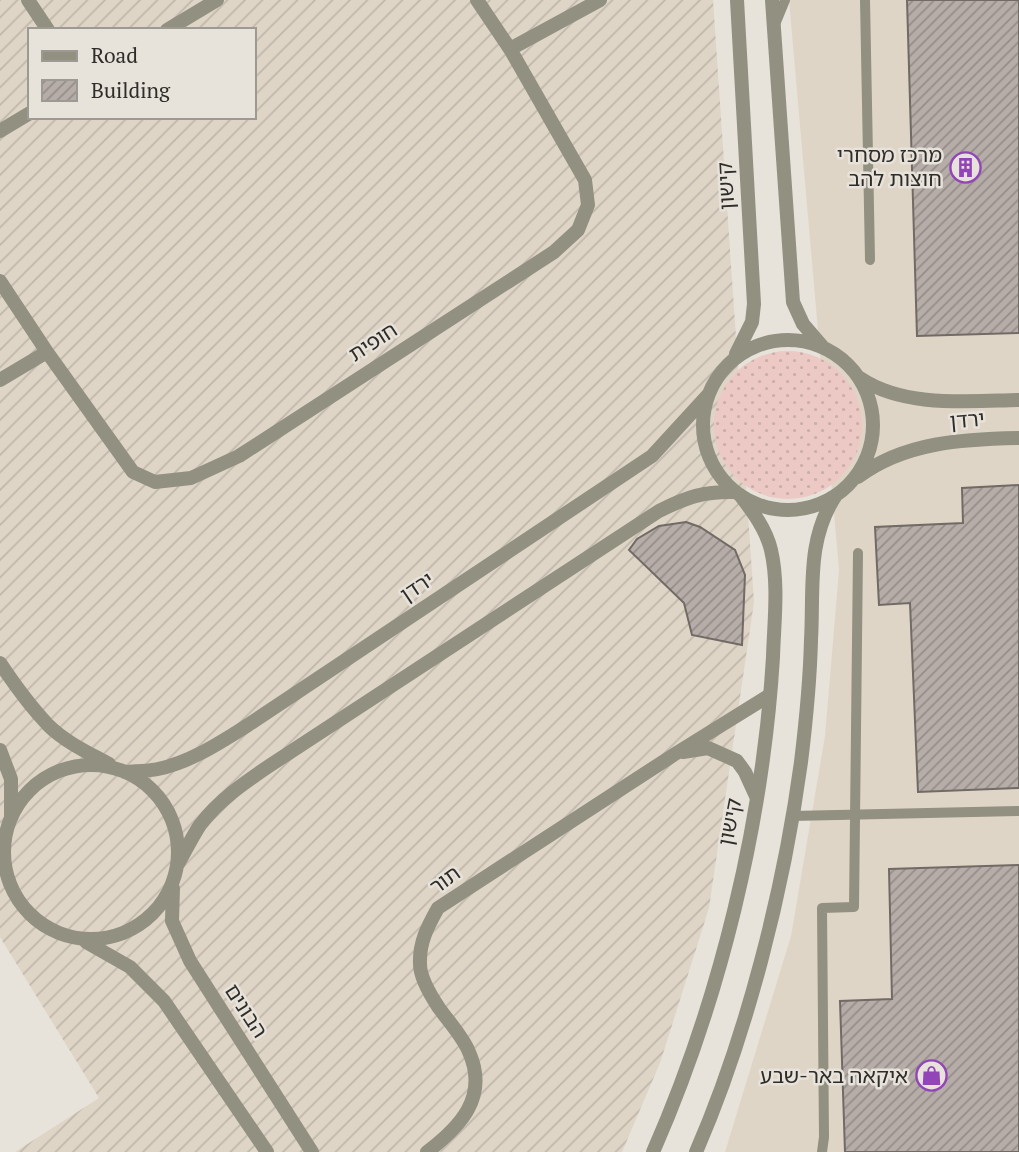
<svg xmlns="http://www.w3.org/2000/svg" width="1019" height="1152" viewBox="0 0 1019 1152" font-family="'PT Serif','Noto Sans Hebrew',serif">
<defs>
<pattern id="industrial-furrows" width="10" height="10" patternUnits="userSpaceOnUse" patternTransform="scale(1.75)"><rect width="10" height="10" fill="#dfd5c7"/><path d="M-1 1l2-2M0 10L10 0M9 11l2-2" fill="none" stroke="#c0b7ab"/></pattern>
<pattern id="park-dots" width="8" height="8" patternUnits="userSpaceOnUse" patternTransform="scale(1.75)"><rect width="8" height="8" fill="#ecc9c4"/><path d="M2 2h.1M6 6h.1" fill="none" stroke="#cbada9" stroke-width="1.8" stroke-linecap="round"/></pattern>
<pattern id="building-hatch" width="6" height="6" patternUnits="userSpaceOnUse" patternTransform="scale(1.75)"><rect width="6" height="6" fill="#b6ada8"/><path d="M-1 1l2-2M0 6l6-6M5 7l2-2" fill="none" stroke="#948d89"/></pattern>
</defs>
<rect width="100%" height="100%" fill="#e7e2da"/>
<path fill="#dfd5c7" d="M789,0H1019V1152H725L791,936L825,736L839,570Z"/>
<path fill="url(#industrial-furrows)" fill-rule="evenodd" d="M0,0H713L754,602L709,908L660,1063L622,1152H15L99,1098L0,937ZM30,30H254V117H30Z"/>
<path fill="url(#park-dots)" d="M714 425a74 74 0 1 1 148 0a74 74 0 1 1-148 0Z"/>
<path fill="url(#building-hatch)" stroke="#716a65" stroke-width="2" d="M907,0H1019V333L917,336Z
M1019,485V788L918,792L910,603L879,605L875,527L963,523L962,488Z
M686,522L700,527L735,550L745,575L742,645L692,635L684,603L629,550L637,539L659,526Z
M1019,865V1152H845L840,1001L892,999L889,869Z"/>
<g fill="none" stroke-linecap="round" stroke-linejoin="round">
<path stroke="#919081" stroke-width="10" d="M865,0L870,260
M776,22L785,0
M792,816L1019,811
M822,1152L824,1137L822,908L854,907L858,553"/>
<path stroke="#919081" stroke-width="14" d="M28,0L48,30
M477,0L510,49
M167,30L217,0
M0,131L30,113
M0,281L47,352L0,380
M47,352L133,472L155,482L191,478L239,456L554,252L578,230L588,205L585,180L510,49L600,0
M683,752L708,748L737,761L745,772L756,796
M427,1152C460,1127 489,1097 469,1052C463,1037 449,1022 439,1008C431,996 420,978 420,964C419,942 428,926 438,908L675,754L770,695"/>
<path stroke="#919081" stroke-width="14" d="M772,0L793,302L803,324L822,346
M703 425a85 85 0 1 1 170 0a85 85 0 1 1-170 0Z
M736,354L752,322L754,304L737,0
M860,378C904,408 969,401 1019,400
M858,477C904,442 964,439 1019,438
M0,663C14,684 30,706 48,725C65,742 89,753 109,764
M0,750L11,779V816
M4 852a87 87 0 1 1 174 0a87 87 0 1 1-174 0Z
M125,772C136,771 148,771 158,769C191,762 221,742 248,725L652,456L708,395
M178,864C185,852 192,837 200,825C219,800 244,783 269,766L659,511C687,497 704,491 736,492
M173,888L172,921L190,961L312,1152
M86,942L130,967L164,1001L267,1152
M653,1152C720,1000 763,823 773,657C774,623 779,584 771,550C766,529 753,512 740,495
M696,1152C747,1035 784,888 801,762C806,721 810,680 811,640C814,589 806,540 836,495"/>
</g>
<defs>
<symbol id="building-ring" viewBox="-11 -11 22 22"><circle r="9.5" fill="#e7e2da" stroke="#9145b7" stroke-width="1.5"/><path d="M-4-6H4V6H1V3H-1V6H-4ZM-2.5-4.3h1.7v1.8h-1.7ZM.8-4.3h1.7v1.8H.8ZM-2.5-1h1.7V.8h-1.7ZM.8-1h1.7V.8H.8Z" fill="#9145b7"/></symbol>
<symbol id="shop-ring" viewBox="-11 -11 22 22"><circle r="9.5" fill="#e7e2da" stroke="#9145b7" stroke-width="1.5"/><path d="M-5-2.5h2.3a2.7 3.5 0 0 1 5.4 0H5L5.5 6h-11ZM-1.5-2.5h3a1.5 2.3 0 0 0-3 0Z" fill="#9145b7"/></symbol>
</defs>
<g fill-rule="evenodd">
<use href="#building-ring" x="948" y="150" width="35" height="35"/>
<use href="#shop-ring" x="914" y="1058" width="35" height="35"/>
</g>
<g text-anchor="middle" stroke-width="5" stroke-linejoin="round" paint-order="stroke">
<g font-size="21" fill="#2f2d2a" stroke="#e7e2da" text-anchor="end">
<text x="942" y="162">מרכז מסחרי<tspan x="942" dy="24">חוצות להב</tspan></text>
<text x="908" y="1083">איקאה באר-שבע</text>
</g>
<g font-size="21" fill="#2f2d2a" stroke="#e7e2da">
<text transform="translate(726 186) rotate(-93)" y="7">קישון</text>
<text transform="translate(373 342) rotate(-33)" y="7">חופית</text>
<text transform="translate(967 420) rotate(-5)" y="7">ירדן</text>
<text transform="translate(417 587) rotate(-34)" y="7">ירדן</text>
<text transform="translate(730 822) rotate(-79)" y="7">קישון</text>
<text transform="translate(445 880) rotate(-36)" y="7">תור</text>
<text transform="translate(246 1011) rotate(57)" y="7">הבונים</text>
</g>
</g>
<rect x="28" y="28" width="228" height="91" fill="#e7e2da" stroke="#9d9a94" stroke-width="2"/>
<rect x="42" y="51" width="35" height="10" fill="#919081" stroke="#9d9a94" stroke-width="2"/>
<text x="91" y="63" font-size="21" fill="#2f2d2a">Road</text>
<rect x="42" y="80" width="35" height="21" fill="url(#building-hatch)" stroke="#9d9a94" stroke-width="2"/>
<text x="91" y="98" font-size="21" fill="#2f2d2a">Building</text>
</svg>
